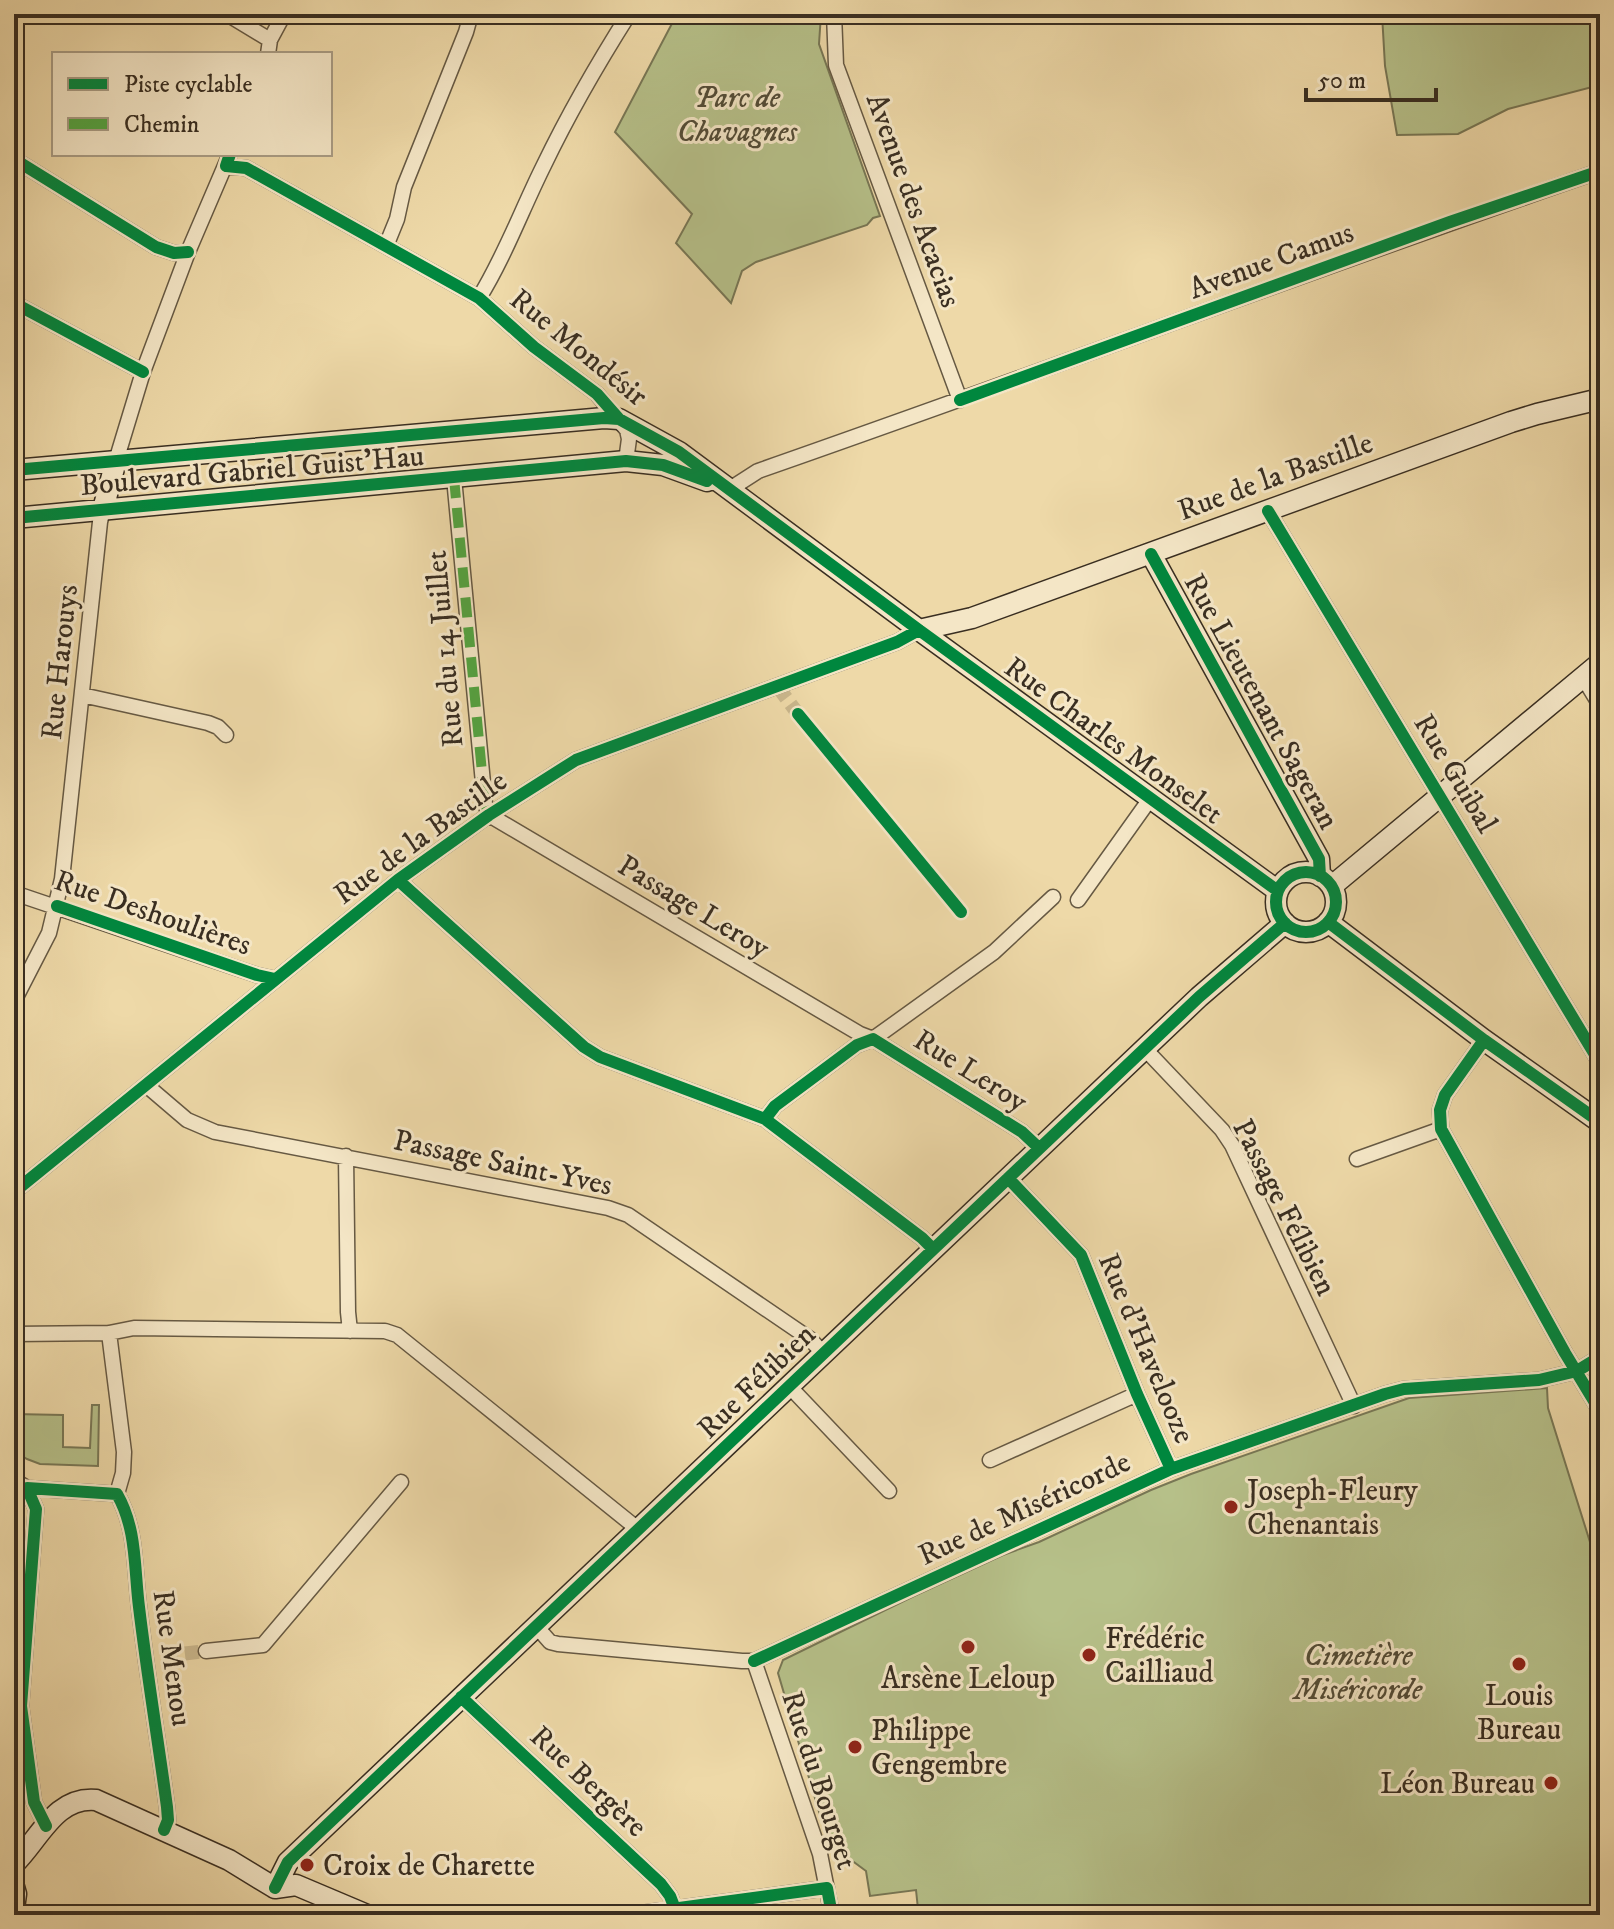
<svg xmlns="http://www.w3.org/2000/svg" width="1614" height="1929" viewBox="0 0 1614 1929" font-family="'IM FELL DW Pica',serif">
<rect width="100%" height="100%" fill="#eed9a8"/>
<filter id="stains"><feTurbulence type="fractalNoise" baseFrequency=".0025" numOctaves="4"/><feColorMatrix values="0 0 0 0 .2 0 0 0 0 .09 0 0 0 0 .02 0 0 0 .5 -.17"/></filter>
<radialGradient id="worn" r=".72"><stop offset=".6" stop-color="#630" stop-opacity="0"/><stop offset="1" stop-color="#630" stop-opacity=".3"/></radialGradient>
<path fill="#b6c089" stroke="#787755" stroke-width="2" d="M677,14H821L819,44L880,216L873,218L867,225L756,262L742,271L731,303L676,243L692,214L615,132Z
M1382,14H1600V85L1508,109L1458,134L1397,135L1385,66Z
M1547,1388L1548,1408L1600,1574V1915H866L918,1909L916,1890L870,1896L866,1871L835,1848L820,1815L778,1673L783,1660L914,1596L1003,1555L1039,1542L1151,1490L1191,1474L1409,1398Z
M92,1405H99L98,1466L40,1464L27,1459L14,1451V1414L63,1415V1447L90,1448Z"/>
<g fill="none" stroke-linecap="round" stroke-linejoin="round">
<path stroke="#cab78d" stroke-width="14" stroke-dasharray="14 7" stroke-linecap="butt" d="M778,687L798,714L961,912
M164,1656L206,1651"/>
<defs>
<path id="street" d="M227,14L270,40
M834,14L836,65L960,400
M268,54L270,40L284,14
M14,159L156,247L174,253L188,252
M226,166L246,168L479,298L534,347L597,394L627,430L629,439L626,461
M386,246L397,219L404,187L466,32L471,14
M479,298C505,256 522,209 544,165C569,113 598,63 629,14
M14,303L143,372
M116,461L143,372L188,252L230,154
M454,478L485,804L489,815L860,1034L873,1039L1022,1132L1039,1148
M730,489L758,471C1039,373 1318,268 1600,171
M1268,511L1600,1063
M1583,677L1600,705
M82,695L208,723L218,727L226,735
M398,880L584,1047L600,1057L765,1119L922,1238L933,1249
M14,893L257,975L275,979
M1078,900L1150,799
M14,1001L49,933L62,879L100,522L103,509
M1484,1040L1445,1095L1440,1110L1441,1129L1565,1353L1600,1411
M1145,1049L1222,1130L1232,1145L1354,1406
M146,1085L187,1120L215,1132L608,1208L628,1215L810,1339L823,1353
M765,1119L775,1106L857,1045L873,1039L994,952L1053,897
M346,1156L348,1312L350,1331
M1357,1159L1441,1129
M1008,1178L1081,1255L1137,1394L1171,1469
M14,1192L398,880L489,815L576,760L897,642L919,630
M109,1333L124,1452L123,1473L117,1494
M14,1334L109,1333L134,1328L385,1331L397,1335L639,1530
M789,1386L889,1491
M990,1460L1137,1394
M14,1480L27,1488L117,1494
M27,1488L36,1509L21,1706L34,1802L46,1826
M117,1494C137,1529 134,1567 139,1607C147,1674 158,1740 167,1807L168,1820L164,1830
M536,1626L550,1642L558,1644L742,1661H754L1171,1469L1385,1394L1404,1389L1539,1380L1577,1371L1600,1357
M206,1651L263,1645L401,1482
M754,1661L820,1854L832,1915
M461,1697L661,1884L670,1896L675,1909
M627,1915L827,1888"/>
<path id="secondary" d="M14,470L604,418L619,419L679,452L919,630L1278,891
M103,509L116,461
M14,518L626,461L663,465L707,481
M1151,554L1319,859L1320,876
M919,630L972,618L1511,422L1537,414L1600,399
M1276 902a30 30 0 1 1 60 0a30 30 0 1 1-60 0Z
M1332,886L1600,663
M1328,922L1484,1040L1600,1122
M14,1864C39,1840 55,1796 96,1800L229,1860L275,1888L296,1885L367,1915
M14,1887L16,1894L14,1908
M275,1888L288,1862L1199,997L1285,923"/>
</defs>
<use href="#street" stroke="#665943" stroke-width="17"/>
<use href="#secondary" stroke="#392e21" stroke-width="23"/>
<use href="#street" stroke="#f4e6c6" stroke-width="14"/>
<use href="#secondary" stroke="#f4e6c6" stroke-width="20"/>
<path stroke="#392e21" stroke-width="2" d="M14,1905L35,1915"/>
<path stroke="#53a441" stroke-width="10" stroke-dasharray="20 10" stroke-linecap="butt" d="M454,478L485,804L489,815"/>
<defs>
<path id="cycleway" d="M230,154L226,166L246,168L479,298L534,347L597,394L619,419L679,452L919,630L1278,891
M14,159L156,247L174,253L188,252
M14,303L143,372
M960,400L1450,222L1600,171
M14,470L604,418L619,419
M1268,511L1600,1063
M14,518L626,461L663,465L707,481
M1151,554L1319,859L1320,876
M798,714L961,912
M1276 902a30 30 0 1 1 60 0a30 30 0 1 1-60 0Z
M398,880L584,1047L600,1057L765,1119L922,1238L933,1249
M57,906L257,975L275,979
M1328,922L1484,1040L1600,1122
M1484,1040L1445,1095L1440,1110L1441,1129L1565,1353L1600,1411
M765,1119L775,1106L857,1045L873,1039L1022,1132L1039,1148
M1008,1178L1081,1255L1137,1394L1171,1469
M14,1192L398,880L489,815L576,760L897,642L919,630
M754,1661L1171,1469L1385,1394L1404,1389L1539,1380L1577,1371L1600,1357
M461,1697L661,1884L670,1896L675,1909
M46,1826L34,1802L21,1706L36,1509L27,1488L117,1494C137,1529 134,1567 139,1607C147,1674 158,1740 167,1807L168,1820L164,1830
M275,1888L288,1862L1199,997L1285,923
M627,1915L827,1888L832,1915"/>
</defs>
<use href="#cycleway" stroke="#f4e6c6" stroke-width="17"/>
<use href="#cycleway" stroke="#00873e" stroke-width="12"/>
</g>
<g fill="#8f2418" stroke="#f4e6c6" stroke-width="3">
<circle cx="1231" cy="1507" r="8"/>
<circle cx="968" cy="1647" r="8"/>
<circle cx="1089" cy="1655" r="8"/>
<circle cx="1519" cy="1664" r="8"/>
<circle cx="855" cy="1747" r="8"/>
<circle cx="1551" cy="1783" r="8"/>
<circle cx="307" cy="1865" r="8"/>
</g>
<g text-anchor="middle" stroke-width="6" stroke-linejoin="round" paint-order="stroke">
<g font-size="30" font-style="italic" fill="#524b36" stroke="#f4e6c6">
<text x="737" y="107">Parc de<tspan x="737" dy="34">Chavagnes</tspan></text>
<text x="1358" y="1665">Cimetière<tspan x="1358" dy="34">Miséricorde</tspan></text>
</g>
<g font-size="30" fill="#392e21" stroke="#f4e6c6">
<text transform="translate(914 200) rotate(70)" y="10">Avenue des Acacias</text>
<text transform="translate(1271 260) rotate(-20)" y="10">Avenue Camus</text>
<text transform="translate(579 347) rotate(39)" y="10">Rue Mondésir</text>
<text transform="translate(252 470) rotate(-5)" y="10">Boulevard Gabriel Guist'Hau</text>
<text transform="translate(1275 476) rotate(-20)" y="10">Rue de la Bastille</text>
<text transform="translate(444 649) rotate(-95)" y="10">Rue du 14 Juillet</text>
<text transform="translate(59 662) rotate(-84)" y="10">Rue Harouys</text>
<text transform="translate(1262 701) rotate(61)" y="10">Rue Lieutenant Sageran</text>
<text transform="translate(1114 740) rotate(36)" y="10">Rue Charles Monselet</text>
<text transform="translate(1456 773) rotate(59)" y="10">Rue Guibal</text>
<text transform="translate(420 837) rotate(-36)" y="10">Rue de la Bastille</text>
<text transform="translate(694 906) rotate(31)" y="10">Passage Leroy</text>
<text transform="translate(153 912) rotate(19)" y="10">Rue Deshoulières</text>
<text transform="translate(971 1070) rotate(32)" y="10">Rue Leroy</text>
<text transform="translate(503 1162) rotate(12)" y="10">Passage Saint-Yves</text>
<text transform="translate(1285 1207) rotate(63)" y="10">Passage Félibien</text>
<text transform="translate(1147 1348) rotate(67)" y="10">Rue d'Havelooze</text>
<text transform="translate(756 1381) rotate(-44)" y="10">Rue Félibien</text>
<text transform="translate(1024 1508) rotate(-25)" y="10">Rue de Miséricorde</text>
<text transform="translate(173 1658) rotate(82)" y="10">Rue Menou</text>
<text transform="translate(820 1780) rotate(72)" y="10">Rue du Bourget</text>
<text transform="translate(589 1781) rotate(43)" y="10">Rue Bergère</text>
</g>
<g font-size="30" fill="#392e21" stroke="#f4e6c6" text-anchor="start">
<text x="1247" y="1500">Joseph-Fleury<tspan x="1247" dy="34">Chenantais</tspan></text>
<text x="1105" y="1648">Frédéric<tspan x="1105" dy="34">Cailliaud</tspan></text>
<text x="968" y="1688" text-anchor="middle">Arsène Leloup</text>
<text x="1519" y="1705" text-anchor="middle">Louis<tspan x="1519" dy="34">Bureau</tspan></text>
<text x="871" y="1740">Philippe<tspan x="871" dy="34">Gengembre</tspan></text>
<text x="1535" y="1793" text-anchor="end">Léon Bureau</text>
<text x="323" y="1875">Croix de Charette</text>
</g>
</g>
<rect width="1614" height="1929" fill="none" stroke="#eed9a8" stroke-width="48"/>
<rect x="16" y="16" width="1582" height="1897" fill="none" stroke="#392e21" stroke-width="4"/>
<rect x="24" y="24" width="1566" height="1881" fill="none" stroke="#392e21" stroke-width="2"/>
<rect x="52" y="52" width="280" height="104" fill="#f4e6c6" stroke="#a99c84" stroke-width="2"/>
<rect x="68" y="78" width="40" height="12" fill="#00873e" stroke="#a99c84" stroke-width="2"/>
<text x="124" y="92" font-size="24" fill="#392e21">Piste cyclable</text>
<rect x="68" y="118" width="40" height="12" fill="#53a441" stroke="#a99c84" stroke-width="2"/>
<text x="124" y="132" font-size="24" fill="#392e21">Chemin</text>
<path d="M1306 88v12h130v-12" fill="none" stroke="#392e21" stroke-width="4"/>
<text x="1318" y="88" font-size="24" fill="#392e21" stroke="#f4e6c6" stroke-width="6" paint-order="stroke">50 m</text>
<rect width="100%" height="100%" filter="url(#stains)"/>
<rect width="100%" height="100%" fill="url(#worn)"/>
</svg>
